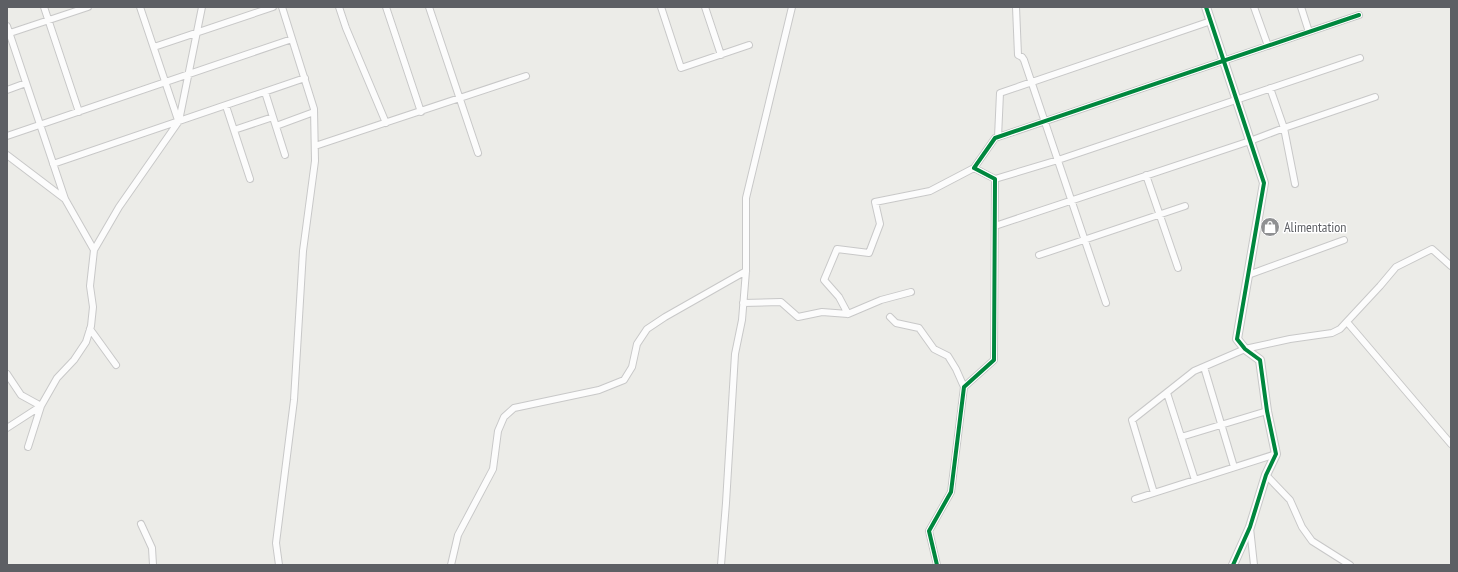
<svg xmlns="http://www.w3.org/2000/svg" width="1458" height="572" viewBox="0 0 1458 572" font-family="'PT Sans Narrow',sans-serif">
<rect width="100%" height="100%" fill="#ecece8"/>
<g fill="none" stroke-linecap="round" stroke-linejoin="round">
<defs>
<path id="minor" d="M44,7L79,112
M140,7L178,120
M339,7L346,28L386,123
M386,7L421,112
M429,7L478,153
M661,7L681,68L749,45
M705,7L721,55
M1016,7L1018,55L1022,57L1024,60L1106,303
M1254,7L1268,46
M1301,7L1309,32
M7,26L65,199L94,250
M7,34L88,7
M154,47L273,7
M1270,88L1284,128L1295,184
M7,90L26,83
M265,92L285,155
M226,106L250,179
M276,126L314,112
M234,130L273,117
M7,136L292,39
M998,137L1000,93L1211,21
M315,146L526,76
M7,155L65,199
M53,164L305,78
M1146,175L1178,268
M995,179L1058,160L1360,58
M995,226L1250,141L1284,128L1375,97
M1039,255L1185,206
M1248,275L1344,240
M743,303L781,302L798,317L822,312L848,314L881,300L911,292
M848,314L839,297L824,280L837,249L869,253L880,224L875,202L930,191L974,168
M890,317L896,323L919,328L934,349L948,356L956,369L964,387
M1347,322L1451,444
M90,329L116,365
M1204,367L1234,467
M7,374L21,395L41,406L7,428
M1167,393L1195,480
M1181,437L1267,411
M28,447L41,406L57,378L74,360L86,342L91,326L93,307L90,286L94,250L119,207L179,121L202,7
M1266,475L1290,500L1302,527L1312,541L1350,565
M1154,493L1132,420L1194,371L1245,349L1290,339L1332,333L1340,329L1380,286L1396,267L1432,249L1451,266
M1135,499L1276,454
M141,524L152,548L153,565
M1250,528L1254,565
M279,565L276,543L294,400L303,251L315,161L314,109L282,7
M451,565L458,535L493,469L498,431L504,417L514,408L599,390L624,380L632,367L637,344L647,329L665,317L746,271
M721,565L726,503L735,354L742,320L746,271V198L792,7
M937,565L929,531L951,492L964,387L994,360L995,179L974,168L995,138L1359,15"/>
<path id="tertiary" d="M1206,7L1264,183L1237,339L1245,349L1260,360L1267,411L1276,454L1266,475L1250,527L1233,565"/>
</defs>
<use href="#minor" stroke="#c8c8c8" stroke-width="8"/>
<use href="#tertiary" stroke="#c8c8c8" stroke-width="10"/>
<use href="#minor" stroke="#fcfcfc" stroke-width="6"/>
<use href="#tertiary" stroke="#fcfcfc" stroke-width="8"/>
<defs>
<path id="cycleway" d="M1206,7L1264,183L1237,339L1245,349L1260,360L1267,411L1276,454L1266,475L1250,527L1233,565
M937,565L929,531L951,492L964,387L994,360L995,179L974,168L995,138L1359,15"/>
</defs>
<use href="#cycleway" stroke="#fff" stroke-width="6"/>
<use href="#cycleway" stroke="#00873e" stroke-width="4"/>
</g>
<defs>
<symbol id="shop-disc" viewBox="-11 -11 22 22"><circle r="9.5" fill="#8f9092" stroke="#fff"/><path d="M-5-2.5h2.3a2.7 3.5 0 0 1 5.4 0H5L5.5 6h-11ZM-1.5-2.5h3a1.5 2.3 0 0 0-3 0Z" fill="#fff"/></symbol>
</defs>
<g fill-rule="evenodd">
<use href="#shop-disc" x="1259" y="216" width="22" height="22"/>
</g>
<g text-anchor="middle" stroke-width="3" stroke-linejoin="round" paint-order="stroke">
<g font-size="14" fill="#5d5f64" stroke="#fff" text-anchor="start">
<text x="1284" y="232">Alimentation</text>
</g>
</g>
<rect width="1458" height="572" fill="none" stroke="#5d5f64" stroke-width="16"/>
</svg>
